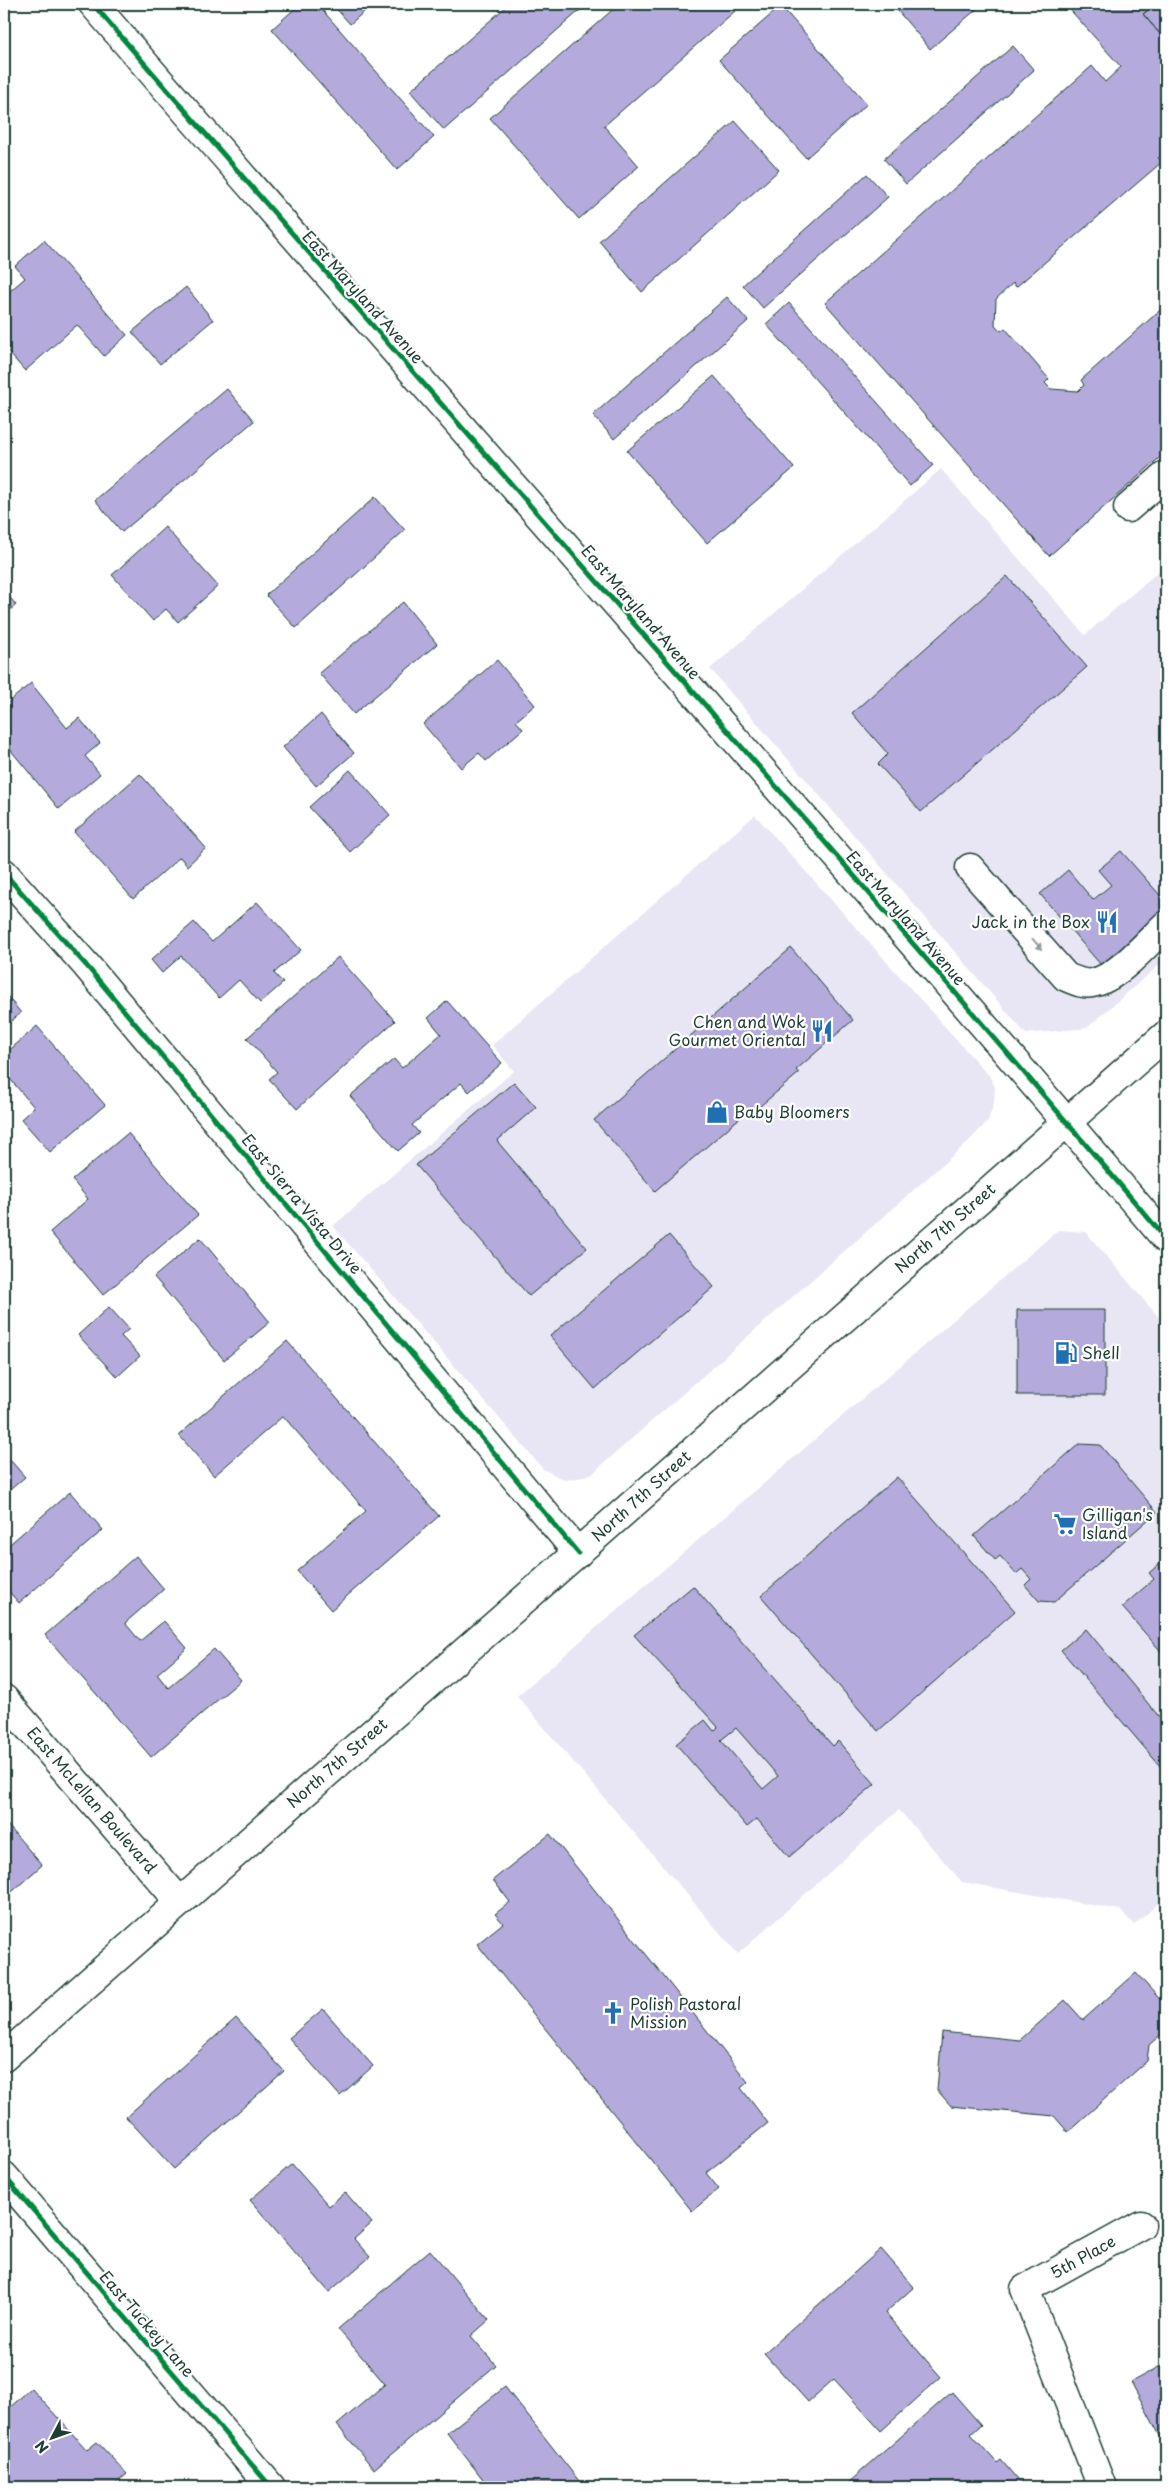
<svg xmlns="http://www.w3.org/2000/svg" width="1170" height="2491" viewBox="0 0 1170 2491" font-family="'Playpen Sans',sans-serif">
<rect width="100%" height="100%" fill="#fff"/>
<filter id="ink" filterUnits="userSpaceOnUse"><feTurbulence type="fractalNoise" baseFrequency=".02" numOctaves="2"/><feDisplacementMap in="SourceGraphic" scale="10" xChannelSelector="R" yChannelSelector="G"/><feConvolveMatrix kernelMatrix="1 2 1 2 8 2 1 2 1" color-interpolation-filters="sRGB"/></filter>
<g filter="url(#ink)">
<path fill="#e8e6f4" d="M941,469L1085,635L1166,565V959L1087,1028L1026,1034L710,669Z
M755,815L990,1077L995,1087L994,1103L988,1121L968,1142L593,1473L578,1478L565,1480L543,1469L333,1226L514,1071L492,1045Z
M1166,1121V1166L1161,1159L1159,1127Z
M1058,1230L1086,1232L1166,1326V1897L1134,1925L1120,1910L962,1882L899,1810L738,1954L517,1696Z"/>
<path fill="#b4aadb" stroke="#1f3d34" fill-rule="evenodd" d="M300,4H317L434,137L397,170L272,29Z
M332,4H373L350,24Z
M509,4H587L444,130L410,91Z
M619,4H743L604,126L639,166L579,219L490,118Z
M892,4H974L978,8L930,49Z
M1065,4H1155L1143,14L1166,41V153H1163L1158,158L1162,162L1016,287L1013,283L996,299L995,325L1001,331L1005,328L1049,379L1045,383L1051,389L1078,391L1084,385L1081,380L1166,305V452L1049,556L825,303L1092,66L1105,82L1121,67Z
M1155,4H1166V41L1143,14Z
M781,6L867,104L806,158L719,60Z
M1013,46L1034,70L906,184L884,159Z
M4,101L12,111L4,119Z
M735,121L779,170L642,292L599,241Z
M867,174L888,197L763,308L743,285Z
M44,240L127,335L104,356L77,325L25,371L4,347V296L25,278L15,266Z
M186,287L213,320L160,364L132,332Z
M727,297L748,321L614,439L593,415Z
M789,303L933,465L910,486L766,324Z
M714,376L794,468L707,543L627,451Z
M227,389L254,421L122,532L95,500Z
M375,497L405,530L296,628L266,595Z
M165,527L218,586L178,622L166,609L153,621L112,575Z
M1007,576L1087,667L921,812L878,764L888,754L852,713Z
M4,590L16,605L4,615Z
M403,602L437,644L354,714L319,673Z
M497,660L535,705L516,721L523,729L486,761L479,753L461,768L423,724Z
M4,663L12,673L4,679Z
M31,683L67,728L79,718L100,743L85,756L100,774L59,809L4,742V706Z
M321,714L354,753L316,786L283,747Z
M350,770L390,815L350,852L309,807Z
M140,774L206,848L187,866L180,857L133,899L74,832Z
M1121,851L1166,902V908L1134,936L1142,945L1122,962L1115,953L1101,965L1040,894L1068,870L1093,900L1111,885L1098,870Z
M257,902L301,950L274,973L283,983L260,1003L239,980L219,998L181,956L162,973L151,960L194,922L212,942Z
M791,948L853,1020L796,1070L799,1073L752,1113L749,1110L655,1191L594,1120Z
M338,957L395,1021L297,1109L269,1079L277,1072L247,1038Z
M4,992L21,1013L4,1027Z
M447,1001L502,1063L469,1092L461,1083L412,1125L419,1133L398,1151L350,1096L394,1059L402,1068L441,1034L428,1018Z
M37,1026L105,1105L50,1152L21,1119L34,1107L4,1072V1055Z
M514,1082L536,1107L497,1141L587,1248L529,1296L416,1165Z
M128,1133L198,1215L103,1295L50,1232L88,1199L72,1180Z
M669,1235L714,1287L595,1389L550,1336Z
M200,1238L270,1322L224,1360L154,1277Z
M109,1307L129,1329L121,1336L140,1356L117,1377L78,1335Z
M1017,1310H1105V1395H1017Z
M287,1341L439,1516L331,1610L297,1571L366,1511L283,1416L214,1476L179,1435Z
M1079,1444L1100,1445L1157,1512L1054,1602L1039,1601L1025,1585L1031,1579L1022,1569L1016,1574L1000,1556L995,1560L974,1536Z
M4,1453L25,1477L4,1495Z
M897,1477L1015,1611L878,1731L761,1596Z
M70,1492L103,1530L19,1603L4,1586V1549Z
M136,1556L164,1589L125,1623L140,1641L164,1621L187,1648L157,1674L168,1688L214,1649L241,1680L151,1757L45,1635Z
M1166,1558V1657L1122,1607L1154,1579L1149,1573Z
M693,1586L833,1746L838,1741L875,1784L789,1857L757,1819L747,1827L676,1744L705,1720L714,1731L718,1727L634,1635ZM736,1728L778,1776L763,1789L721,1740Z
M1086,1629L1166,1725V1773L1061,1650Z
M4,1821L42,1865L4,1899Z
M550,1834L748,2082L741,2088L768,2123L706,2173L719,2189L692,2211L477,1944L503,1923L495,1914L510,1902L493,1880Z
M1136,1973L1166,2006V2030L1149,2045L1147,2061L1068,2132L1054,2116L951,2106L937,2090L942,2032L1020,2040L1065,2000L1083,2020Z
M323,2009L373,2066L340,2096L289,2038Z
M236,2018L284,2071L174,2169L126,2117Z
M292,2164L329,2206L345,2192L372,2223L354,2239L370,2257L329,2292L250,2200Z
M881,2249L914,2287L885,2313L941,2377L881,2431L834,2379L808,2402L764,2353Z
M430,2250L489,2320L471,2336L496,2365L374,2469L337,2425L385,2384L338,2329Z
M1166,2363V2447L1131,2382Z
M505,2387L579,2481L571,2487H489L447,2433Z
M31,2388L87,2450L97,2442L127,2474L112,2487H4V2413Z
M952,2392L981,2425L971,2434L997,2463L1001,2460L1024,2487H852L848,2483Z"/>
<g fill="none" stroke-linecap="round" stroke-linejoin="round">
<defs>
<path id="minor" d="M93,4C449,417 814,823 1166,1239
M1128,508L1166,475
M970,868L1066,977C1074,980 1083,985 1092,983C1117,979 1148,942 1166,925
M4,873L86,965L578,1553
M4,1699L180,1902
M4,2176L271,2487
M1102,2487L1025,2289L1141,2225"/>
<path id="major" d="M4,2057L1166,1035"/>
</defs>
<use href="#minor" stroke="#1f3d34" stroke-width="31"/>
<use href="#major" stroke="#1f3d34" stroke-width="31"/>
<use href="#minor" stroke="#fff" stroke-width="28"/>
<use href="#major" stroke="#fff" stroke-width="28"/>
<defs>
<path id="cycleway" d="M93,4C449,417 814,823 1166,1239
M4,873L86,965L578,1553
M4,2176L271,2487"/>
</defs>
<use href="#cycleway" stroke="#fff" stroke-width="8"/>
<use href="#cycleway" stroke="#00873e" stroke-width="5"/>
</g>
<defs><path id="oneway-solid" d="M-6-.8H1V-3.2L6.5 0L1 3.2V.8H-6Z" transform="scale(1.25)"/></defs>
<use fill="#8f9e9a" href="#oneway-solid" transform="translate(1037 944) rotate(49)"/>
</g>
<defs>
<symbol id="restaurant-bare" viewBox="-9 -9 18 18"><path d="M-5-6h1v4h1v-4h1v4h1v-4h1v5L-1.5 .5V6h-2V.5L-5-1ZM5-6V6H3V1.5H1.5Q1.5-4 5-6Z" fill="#1f6fb2" stroke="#fff" stroke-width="2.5" paint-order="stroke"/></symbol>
<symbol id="shop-bare" viewBox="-9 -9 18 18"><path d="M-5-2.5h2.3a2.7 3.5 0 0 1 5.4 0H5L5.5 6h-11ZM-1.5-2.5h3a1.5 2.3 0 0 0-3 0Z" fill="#1f6fb2" stroke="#fff" stroke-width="2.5" paint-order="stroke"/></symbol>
<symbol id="fuel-bare" viewBox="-9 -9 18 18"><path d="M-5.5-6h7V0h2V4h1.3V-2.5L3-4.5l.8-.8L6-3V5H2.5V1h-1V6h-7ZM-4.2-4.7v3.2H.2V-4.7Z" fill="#1f6fb2" stroke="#fff" stroke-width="2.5" paint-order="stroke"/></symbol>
<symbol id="supermarket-bare" viewBox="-9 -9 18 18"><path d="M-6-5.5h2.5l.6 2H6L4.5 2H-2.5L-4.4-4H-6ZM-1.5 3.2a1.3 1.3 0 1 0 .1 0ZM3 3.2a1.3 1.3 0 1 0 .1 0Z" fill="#1f6fb2" stroke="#fff" stroke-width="2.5" paint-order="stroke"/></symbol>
<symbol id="church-bare" viewBox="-9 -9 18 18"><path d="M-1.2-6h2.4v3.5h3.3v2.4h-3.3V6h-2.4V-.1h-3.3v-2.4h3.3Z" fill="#1f6fb2" stroke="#fff" stroke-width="2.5" paint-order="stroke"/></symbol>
</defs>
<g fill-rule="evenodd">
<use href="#restaurant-bare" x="1091" y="906" width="32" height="32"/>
<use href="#restaurant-bare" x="806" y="1015" width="32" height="32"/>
<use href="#shop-bare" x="701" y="1096" width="32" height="32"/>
<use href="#fuel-bare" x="1050" y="1337" width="32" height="32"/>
<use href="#supermarket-bare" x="1049" y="1508" width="32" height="32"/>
<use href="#church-bare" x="597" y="1997" width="32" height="32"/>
</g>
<g text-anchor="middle" stroke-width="4.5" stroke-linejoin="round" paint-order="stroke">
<g font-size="16" fill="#1f3d34" stroke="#fff">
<text transform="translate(363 297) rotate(48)" y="6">East Maryland Avenue</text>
<text transform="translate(641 612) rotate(49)" y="6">East Maryland Avenue</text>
<text transform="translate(906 918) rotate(49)" y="6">East Maryland Avenue</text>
<text transform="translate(302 1204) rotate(50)" y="6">East Sierra Vista Drive</text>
<text transform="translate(945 1228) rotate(-41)" y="6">North 7th Street</text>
<text transform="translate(641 1496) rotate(-42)" y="6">North 7th Street</text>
<text transform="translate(337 1763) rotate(-41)" y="6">North 7th Street</text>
<text transform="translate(92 1800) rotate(49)" y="6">East McLellan Boulevard</text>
<text transform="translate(1083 2257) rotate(-29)" y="6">5th Place</text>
<text transform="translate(147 2324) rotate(49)" y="6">East Tuckey Lane</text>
</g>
<g font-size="16" fill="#1f3d34" stroke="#fff" text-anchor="start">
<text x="1090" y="928" text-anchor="end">Jack in the Box</text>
<text x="806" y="1028" text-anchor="end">Chen and Wok<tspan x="806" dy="18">Gourmet Oriental</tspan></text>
<text x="734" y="1118">Baby Bloomers</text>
<text x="1082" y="1359">Shell</text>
<text x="1082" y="1521">Gilligan's<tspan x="1082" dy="18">Island</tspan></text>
<text x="630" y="2010">Polish Pastoral<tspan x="630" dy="18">Mission</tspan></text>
</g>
</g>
<rect width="1170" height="2491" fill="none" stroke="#fff" stroke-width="20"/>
<rect x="10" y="10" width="1150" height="2471" fill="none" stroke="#1f3d34" stroke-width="2" filter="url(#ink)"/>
<g transform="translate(52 2438) rotate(229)" stroke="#ffffff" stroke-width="4" paint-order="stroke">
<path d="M0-4L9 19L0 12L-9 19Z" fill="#1f3d34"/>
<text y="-8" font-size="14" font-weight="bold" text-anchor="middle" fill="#1f3d34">N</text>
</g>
</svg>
